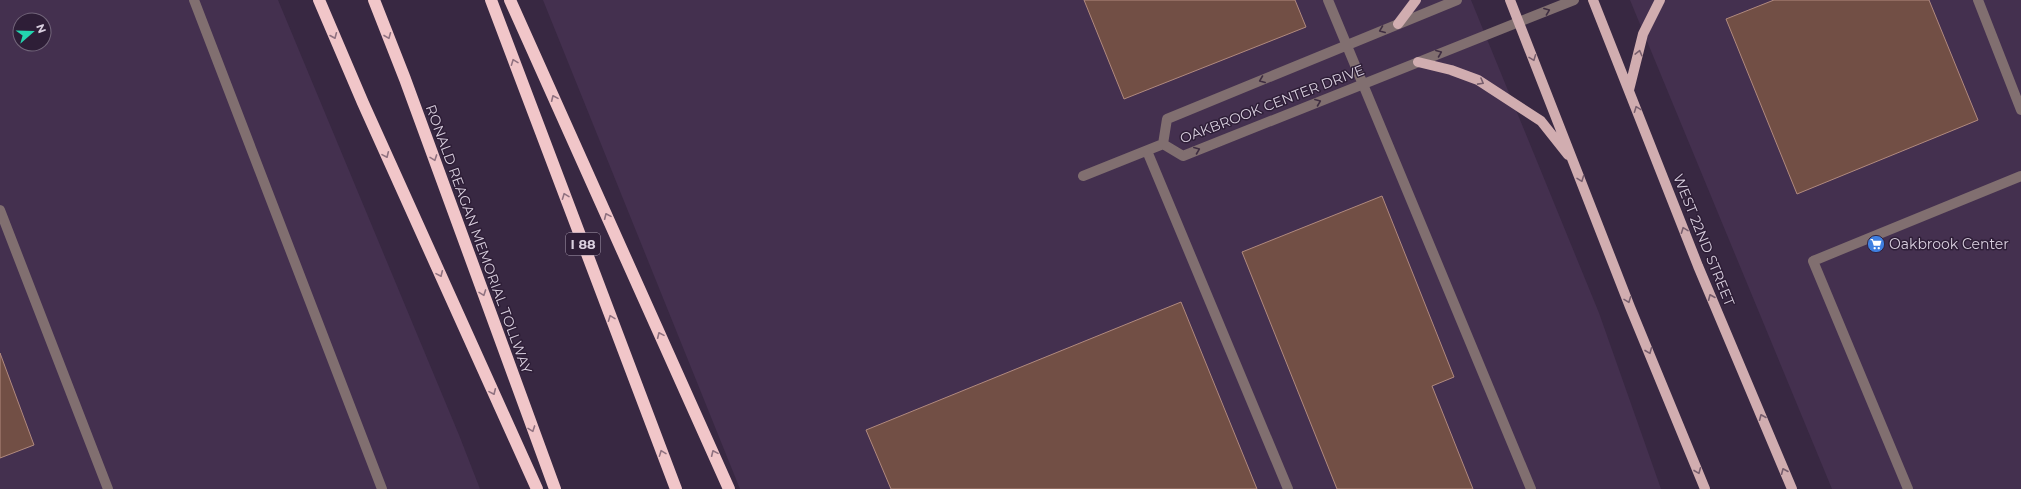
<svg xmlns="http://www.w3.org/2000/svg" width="2021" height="489" viewBox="0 0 2021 489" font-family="Montserrat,sans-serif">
<rect width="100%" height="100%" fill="#382842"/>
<path fill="#44304f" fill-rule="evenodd" d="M0,0H278L459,435L480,489H0ZM20,20H44V44H20Z
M543,0H1471L1599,313L1661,489H740Z
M1630,0H2021V489H1832Z"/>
<path fill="#724f45" stroke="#b18a7f" d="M1084,0H1295L1306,27L1124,99Z
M1774,0H1929L1978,120L1797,194L1726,19Z
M1382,196L1454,377L1432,386L1473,489H1337L1242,252Z
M1181,302L1257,489H891L866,430Z
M0,353L34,445L0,458Z"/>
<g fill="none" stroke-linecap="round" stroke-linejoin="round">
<path stroke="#816f70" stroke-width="10" d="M194,0L382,489
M1328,0L1531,489
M1978,0L2021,110
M1163,144L1183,156L1574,0
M1163,144L1167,119L1457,0
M1147,151L1288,489
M1083,176L1163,144
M0,210L108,489
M1908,489L1813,261L2021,176"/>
<path stroke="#d1adb0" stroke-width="10" d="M1510,0L1630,307L1705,489
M1593,0L1698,266L1792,489
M1398,24L1416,0
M1418,62L1451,70L1478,80L1541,121L1568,155
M1629,90L1643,34L1660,0"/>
<path stroke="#f1c6c9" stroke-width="12" d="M319,0L363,103L537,489
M374,0L405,79L555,489
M491,0L676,489
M510,0L729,489"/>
</g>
<defs><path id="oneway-chevron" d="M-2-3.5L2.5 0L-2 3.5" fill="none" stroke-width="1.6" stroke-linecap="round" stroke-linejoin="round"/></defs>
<g stroke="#3f2e42">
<use href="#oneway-chevron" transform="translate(1547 11) rotate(-21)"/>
<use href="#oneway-chevron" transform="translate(1382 30) rotate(158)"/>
<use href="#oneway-chevron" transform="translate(1439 53) rotate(-22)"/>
<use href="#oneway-chevron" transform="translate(1262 80) rotate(158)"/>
<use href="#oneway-chevron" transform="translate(1318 102) rotate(-22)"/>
<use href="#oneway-chevron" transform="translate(1197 150) rotate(-22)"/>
</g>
<g stroke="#907280">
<use href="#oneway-chevron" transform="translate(334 36) rotate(67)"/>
<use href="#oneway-chevron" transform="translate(388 36) rotate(68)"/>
<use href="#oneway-chevron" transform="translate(514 62) rotate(-111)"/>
<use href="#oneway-chevron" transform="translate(554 98) rotate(-114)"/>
<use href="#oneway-chevron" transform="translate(386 155) rotate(66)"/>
<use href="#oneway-chevron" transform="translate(434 158) rotate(70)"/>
<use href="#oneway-chevron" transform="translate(565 196) rotate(-111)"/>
<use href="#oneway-chevron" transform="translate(607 216) rotate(-114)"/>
<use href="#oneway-chevron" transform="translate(440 274) rotate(66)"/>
<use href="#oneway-chevron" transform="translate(483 293) rotate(70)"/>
<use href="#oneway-chevron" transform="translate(611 318) rotate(-111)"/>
<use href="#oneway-chevron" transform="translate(660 335) rotate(-114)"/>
<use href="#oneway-chevron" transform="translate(493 392) rotate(66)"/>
<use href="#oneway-chevron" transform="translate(532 429) rotate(70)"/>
<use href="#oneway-chevron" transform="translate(662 453) rotate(-111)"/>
<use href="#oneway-chevron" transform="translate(714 453) rotate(-114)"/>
</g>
<g stroke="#775e6d">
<use href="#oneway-chevron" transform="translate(1639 53) rotate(-76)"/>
<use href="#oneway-chevron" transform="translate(1533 58) rotate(69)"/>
<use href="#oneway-chevron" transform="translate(1481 82) rotate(29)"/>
<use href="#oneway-chevron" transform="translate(1637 109) rotate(-111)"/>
<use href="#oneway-chevron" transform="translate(1581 179) rotate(69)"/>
<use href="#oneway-chevron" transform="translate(1684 230) rotate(-111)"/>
<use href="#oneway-chevron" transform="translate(1711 297) rotate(-113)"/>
<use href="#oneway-chevron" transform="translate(1628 300) rotate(69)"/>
<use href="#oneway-chevron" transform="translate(1649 351) rotate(68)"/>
<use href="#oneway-chevron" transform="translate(1762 417) rotate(-113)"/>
<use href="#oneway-chevron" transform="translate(1698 471) rotate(68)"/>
<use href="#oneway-chevron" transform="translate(1784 471) rotate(-113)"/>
</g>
<defs>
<symbol id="supermarket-disc" viewBox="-11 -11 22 22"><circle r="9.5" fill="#3f7fe0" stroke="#2e1e37"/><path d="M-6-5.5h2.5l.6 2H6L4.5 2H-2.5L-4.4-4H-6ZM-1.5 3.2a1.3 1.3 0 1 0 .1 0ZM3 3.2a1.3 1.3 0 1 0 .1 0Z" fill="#fff"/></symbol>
</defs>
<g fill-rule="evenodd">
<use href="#supermarket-disc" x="1866" y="234" width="20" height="20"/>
</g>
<g text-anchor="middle" stroke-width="3" stroke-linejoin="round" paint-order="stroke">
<rect fill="#2e1e37" stroke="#a69aad" stroke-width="1" x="566" y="233" width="34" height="22" rx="3"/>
<g font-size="13" font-weight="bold" fill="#d9cfdf">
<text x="583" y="249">I 88</text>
</g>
<g font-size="14" fill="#d9cfdf" stroke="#2e1e37">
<text transform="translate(1272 104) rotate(-21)" y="5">OAKBROOK CENTER DRIVE</text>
<text transform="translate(479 239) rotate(70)" y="5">RONALD REAGAN MEMORIAL TOLLWAY</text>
<text transform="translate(1704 240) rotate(68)" y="5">WEST 22ND STREET</text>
</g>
<g font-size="14" fill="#d9cfdf" stroke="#2e1e37" text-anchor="start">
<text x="1889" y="249">Oakbrook Center</text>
</g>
</g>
<g transform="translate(32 32) rotate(70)"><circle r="19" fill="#2e1e37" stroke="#72657a"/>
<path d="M0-3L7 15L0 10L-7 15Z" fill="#23d5af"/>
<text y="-6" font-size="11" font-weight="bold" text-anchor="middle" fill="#d9cfdf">N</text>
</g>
</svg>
